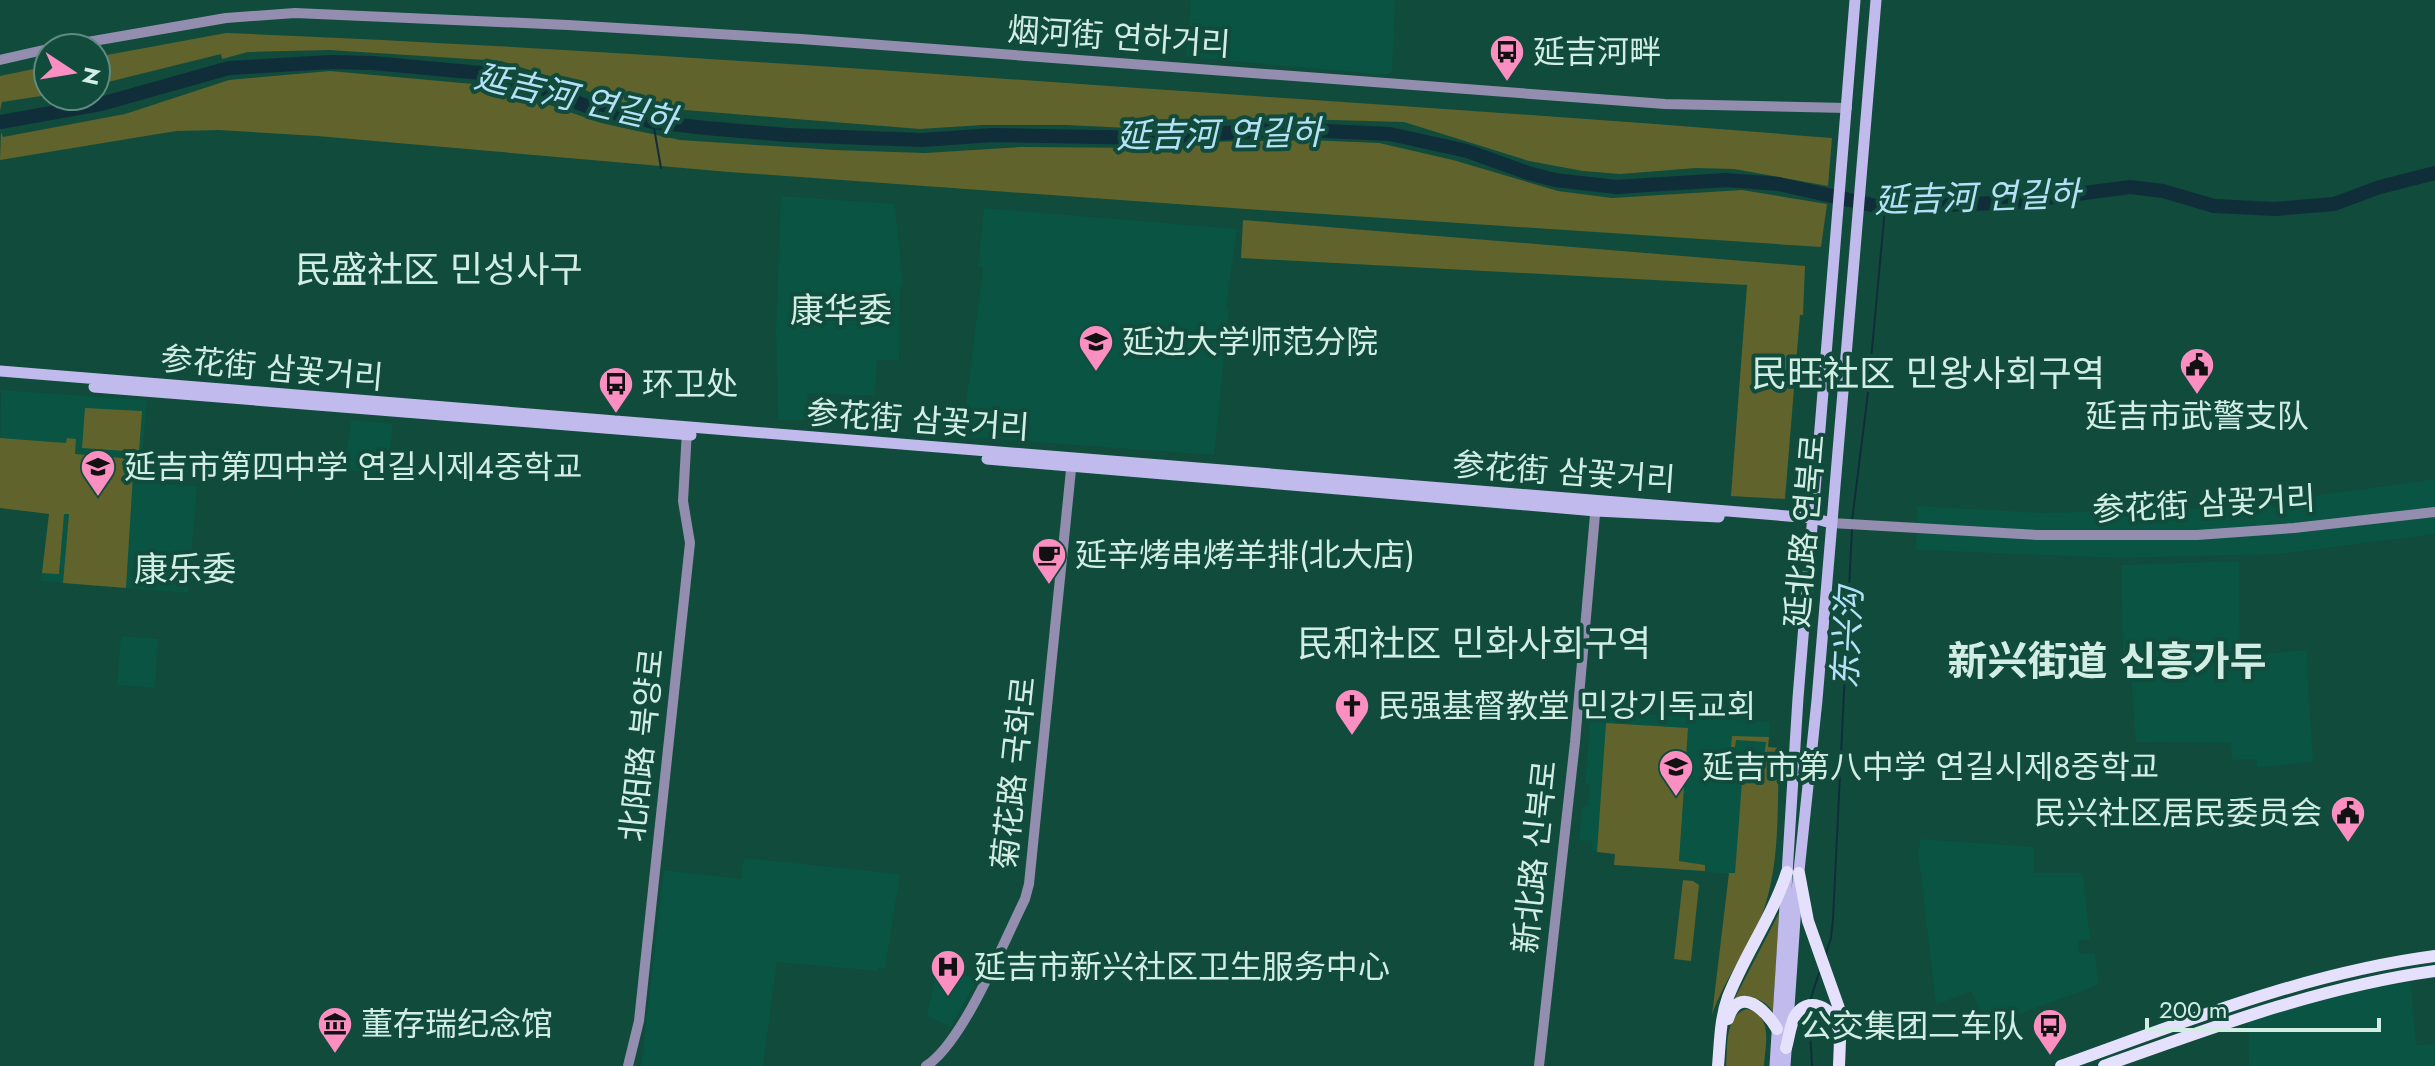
<svg xmlns="http://www.w3.org/2000/svg" width="2435" height="1066" viewBox="0 0 2435 1066" font-family="Jost,'Noto Sans SC','Noto Sans KR',sans-serif">
<rect width="100%" height="100%" fill="#114b3c"/>
<path fill="#095442" d="M1191,0H1395L1392,71L1387,75L1186,57Z
M781,196L895,204L903,286L900,287L899,360H877L875,396L808,393L805,420H778L776,329Z
M984,208L1237,229L1226,309L1229,310L1214,455L962,437L983,267L978,266Z
M1,390L147,400L140,481L197,487L188,593L40,581L49,514L0,508Z
M351,420L393,424L388,474L344,470Z
M2435,479V534L2278,554L2121,558L1916,550L1917,506L2044,513L2290,506L2291,501L2300,498Z
M2239,561L2240,656L2306,650L2313,761L2257,768L2256,759L2232,760L2231,743L2136,742L2130,660L2123,659L2121,565Z
M121,636L158,639L155,688L117,685Z
M1591,711L1770,722L1757,876L1614,865L1615,854L1592,851V841L1579,840L1582,808L1588,806L1590,785L1585,783Z
M1921,839L2034,847V873H2083L2090,939L2078,941L2080,954L2095,953L2098,985L1988,1026L1971,991L1936,1005L1918,851Z
M744,858L900,874L885,969L878,968V971L777,962L763,1066H641L664,870L741,879Z
M938,962L977,980L951,1027L927,1016Z
M2411,982L2416,1045L2435,1044V1066H2249L2248,1020L2350,992Z"/>
<path fill="#60632c" d="M226,33C531,45 834,67 1138,88C1370,104 1601,119 1832,138L1828,186L1734,169L1696,168L1620,174L1583,171L1529,161L1404,122L1262,118L1194,121L1151,129L1066,125H983L920,129L685,110L659,111L607,100L568,82L501,61L329,50L248,52L222,59L221,54L96,85V57Z
M48,66V95L2,102L0,111V76Z
M330,71L495,86L601,123L680,140L834,150L925,153L1021,147L1157,148L1204,142L1307,140L1379,143L1453,160L1558,191L1612,198L1742,190L1827,204L1821,247L1232,208L729,172L317,136L219,130L176,131L0,160L1,132L3,137L125,114L229,80Z
M1243,220L1805,266L1803,315H1800L1785,499L1731,496L1747,285L1241,258Z
M85,408L142,411L139,452L82,448Z
M0,438L66,443L67,438L76,439L75,454L134,459L126,588L63,583L69,514H64L59,574L42,573L49,514L0,508Z
M1606,723L1688,728L1679,861L1705,865V871L1614,865L1615,854L1597,852Z
M1732,736L1769,737L1768,747L1779,748C1777,800 1781,859 1764,909C1751,946 1725,977 1712,1015L1729,873H1735L1743,768L1731,766L1732,754H1736L1735,762L1763,764L1766,742L1736,740L1735,747H1731Z
M1683,880L1693,881L1699,885L1691,961L1674,959Z
M1779,913L1773,1012C1763,997 1753,997 1737,1001L1735,998Z
M1747,1009C1774,1016 1765,1045 1764,1066H1726C1728,1046 1724,1016 1747,1009Z"/>
<g fill="none" stroke-linecap="round" stroke-linejoin="round">
<path stroke="#102d3a" stroke-width="2" d="M653,122L661,168
M1852,521L1868,393L1885,208
M1825,956L1831,938L1833,919L1852,528
M1810,1001L1819,973
M1809,1011L1812,1066"/>
<path stroke="#102d3a" stroke-width="14" d="M0,122L101,104L229,68L332,62L372,63L492,74L533,85L594,109L653,122L706,128L787,135L922,140L993,135L1153,138L1284,129L1390,134L1467,151L1528,173L1555,180L1616,187L1726,180L1779,184L1885,208L2016,202L2130,187L2163,191L2214,206L2275,209L2334,204L2380,187L2435,173"/>
<path stroke="#938eaf" stroke-width="10" d="M53,48L226,18L295,13L568,25L801,39L1665,104L1847,108
M0,60L48,49
M1831,523L2038,535H2197L2294,528L2435,512
M628,1066L639,1021L690,543L683,501L687,430
M926,1066C963,1043 1004,941 1025,899L1029,884L1072,460
M1539,1066L1575,742L1596,503"/>
<path stroke="#c1baed" stroke-width="11" d="M0,371L1813,518L1831,523
M94,387L691,435
M987,459L1596,511L1719,517
M1775,1066L1798,698L1855,0
M1785,1066L1797,890L1817,700L1876,0"/>
<path stroke="#e5e1fc" stroke-width="12" d="M1799,873L1808,921L1841,1014L1839,1066
M1728,1019C1739,984 1766,1010 1777,1029
M1786,1048C1789,1038 1790,1025 1795,1016C1807,995 1833,1007 1838,1027
M1718,1066C1720,1043 1720,1019 1728,997C1745,954 1772,917 1787,872
M2061,1066C2184,1022 2305,973 2435,956
M2104,1066C2213,1027 2320,987 2435,971"/>
</g>
<defs>
<symbol id="bus-pin" viewBox="-11 -11 22 30"><path d="M0 17L-7.5 6A9.5 9.5 0 1 1 7.5 6Z" fill="#fc8fc2" stroke="#114b3c"/><path d="M-5-6H5V4H4V6H2V4H-2V6H-4V4H-5ZM-3.5-4V0h7V-4ZM-3.5 1.2v1.5H-2V1.2ZM2 1.2v1.5H3.5V1.2Z" fill="#111"/></symbol>
<symbol id="university-pin" viewBox="-11 -11 22 30"><path d="M0 17L-7.5 6A9.5 9.5 0 1 1 7.5 6Z" fill="#fc8fc2" stroke="#114b3c"/><path d="M0-5L7-2L0 1L-7-2ZM-4 1L0 2.5L4 1V4Q0 6-4 4Z" fill="#111"/></symbol>
<symbol id="civic-pin" viewBox="-11 -11 22 30"><path d="M0 17L-7.5 6A9.5 9.5 0 1 1 7.5 6Z" fill="#fc8fc2" stroke="#114b3c"/><path d="M-.6-6.5H3V-4.5H.6V-3L4-1V1h2V6H-6V1h2V-1L-.6-3ZM-1.2 2.5V6h2.4V2.5Z" fill="#111"/></symbol>
<symbol id="school-pin" viewBox="-11 -11 22 30"><path d="M0 17L-7.5 6A9.5 9.5 0 1 1 7.5 6Z" fill="#fc8fc2" stroke="#114b3c"/><path d="M0-5L7-2L0 1L-7-2ZM-4 1L0 2.5L4 1V4Q0 6-4 4Z" fill="#111"/></symbol>
<symbol id="cafe-pin" viewBox="-11 -11 22 30"><path d="M0 17L-7.5 6A9.5 9.5 0 1 1 7.5 6Z" fill="#fc8fc2" stroke="#114b3c"/><path d="M-5.5-4.5H6V0H3Q3 3.5 0 3.5H-2.5Q-5.5 3.5-5.5 0ZM3-3.2v2h1.7v-2ZM-6 4.5H4V6H-6Z" fill="#111"/></symbol>
<symbol id="church-pin" viewBox="-11 -11 22 30"><path d="M0 17L-7.5 6A9.5 9.5 0 1 1 7.5 6Z" fill="#fc8fc2" stroke="#114b3c"/><path d="M-1.2-6h2.4v3.5h3.3v2.4h-3.3V6h-2.4V-.1h-3.3v-2.4h3.3Z" fill="#111"/></symbol>
<symbol id="hospital-pin" viewBox="-11 -11 22 30"><path d="M0 17L-7.5 6A9.5 9.5 0 1 1 7.5 6Z" fill="#fc8fc2" stroke="#114b3c"/><path d="M-5-5h3v3.5h4V-5h3V5h-3V1.5h-4V5h-3Z" fill="#111"/></symbol>
<symbol id="museum-pin" viewBox="-11 -11 22 30"><path d="M0 17L-7.5 6A9.5 9.5 0 1 1 7.5 6Z" fill="#fc8fc2" stroke="#114b3c"/><path d="M0-6L6-3V-2H-6V-3ZM-5-1h2V3h-2ZM-1-1h2V3h-2ZM3-1h2V3H3ZM-6 4H6V6H-6Z" fill="#111"/></symbol>
</defs>
<g fill-rule="evenodd">
<use href="#bus-pin" x="1487" y="32" width="40" height="54"/>
<use href="#university-pin" x="1076" y="322" width="40" height="54"/>
<use href="#civic-pin" x="2177" y="345" width="40" height="54"/>
<use href="#bus-pin" x="596" y="364" width="40" height="54"/>
<use href="#school-pin" x="78" y="447" width="40" height="54"/>
<use href="#cafe-pin" x="1029" y="535" width="40" height="54"/>
<use href="#church-pin" x="1332" y="686" width="40" height="54"/>
<use href="#school-pin" x="1656" y="747" width="40" height="54"/>
<use href="#civic-pin" x="2328" y="793" width="40" height="54"/>
<use href="#hospital-pin" x="928" y="947" width="40" height="54"/>
<use href="#museum-pin" x="315" y="1004" width="40" height="54"/>
<use href="#bus-pin" x="2030" y="1006" width="40" height="54"/>
</g>
<g text-anchor="middle" stroke-width="8" stroke-linejoin="round" paint-order="stroke">
<g font-size="32" fill="#d2eee4" stroke="#114b3c">
<text transform="translate(1119 37) rotate(4)" y="11">烟河街 연하거리</text>
<text transform="translate(272 368) rotate(5)" y="11">参花街 삼꽃거리</text>
<text transform="translate(918 420) rotate(4)" y="11">参花街 삼꽃거리</text>
<text transform="translate(1564 472) rotate(4)" y="11">参花街 삼꽃거리</text>
<text transform="translate(2204 504) rotate(-3)" y="11">参花街 삼꽃거리</text>
<text transform="translate(1805 531) rotate(-85)" y="11">延北路 연북로</text>
<text transform="translate(642 745) rotate(-84)" y="11">北阳路 북양로</text>
<text transform="translate(1014 773) rotate(-84)" y="11">菊花路 국화로</text>
<text transform="translate(1535 857) rotate(-84)" y="11">新北路 신북로</text>
</g>
<g font-size="32" fill="#d2eee4" stroke="#114b3c" text-anchor="start">
<text x="1533" y="63">延吉河畔</text>
<text x="1122" y="353">延边大学师范分院</text>
<text x="642" y="395">环卫处</text>
<text x="2197" y="427" text-anchor="middle">延吉市武警支队</text>
<text x="124" y="478">延吉市第四中学 연길시제4중학교</text>
<text x="1075" y="566">延辛烤串烤羊排(北大店)</text>
<text x="1378" y="717">民强基督教堂 민강기독교회</text>
<text x="1702" y="778">延吉市第八中学 연길시제8중학교</text>
<text x="2322" y="824" text-anchor="end">民兴社区居民委员会</text>
<text x="974" y="978">延吉市新兴社区卫生服务中心</text>
<text x="361" y="1035">董存瑞纪念馆</text>
<text x="2024" y="1037" text-anchor="end">公交集团二车队</text>
</g>
<g font-size="34" font-style="italic" fill="#b5e0f7" stroke="#114b3c">
<text transform="translate(576 98) rotate(13)" y="12">延吉河 연길하</text>
<text transform="translate(1219 134) rotate(-1)" y="12">延吉河 연길하</text>
<text transform="translate(1977 197) rotate(-2)" y="12">延吉河 연길하</text>
<text transform="translate(1847 638) rotate(-87)" y="12">东兴沟</text>
</g>
<g font-size="34" fill="#d2eee4" stroke="#114b3c">
<text x="841" y="322">康华委</text>
<text x="185" y="581">康乐委</text>
</g>
<g font-size="36" fill="#d2eee4" stroke="#114b3c">
<text x="439" y="282">民盛社区 민성사구</text>
<text x="1928" y="386">民旺社区 민왕사회구역</text>
<text x="1474" y="656">民和社区 민화사회구역</text>
</g>
<g font-size="40" font-weight="bold" fill="#d2eee4" stroke="#114b3c">
<text x="2107" y="675">新兴街道 신흥가두</text>
</g>
</g>
<g transform="translate(72 72) rotate(102)"><circle r="38" fill="#114b3c" stroke="#5e8c7f" stroke-width="2"/>
<path d="M0-6L14 30L0 20L-14 30Z" fill="#fc8fc2"/>
<text y="-12" font-size="22" font-weight="bold" text-anchor="middle" fill="#d2eee4">N</text>
</g>
<path d="M2147 1018v12h232v-12" fill="none" stroke="#d2eee4" stroke-width="4"/>
<text x="2159" y="1018" font-size="24" fill="#d2eee4" stroke="#114b3c" stroke-width="6" paint-order="stroke">200 m</text>
</svg>
